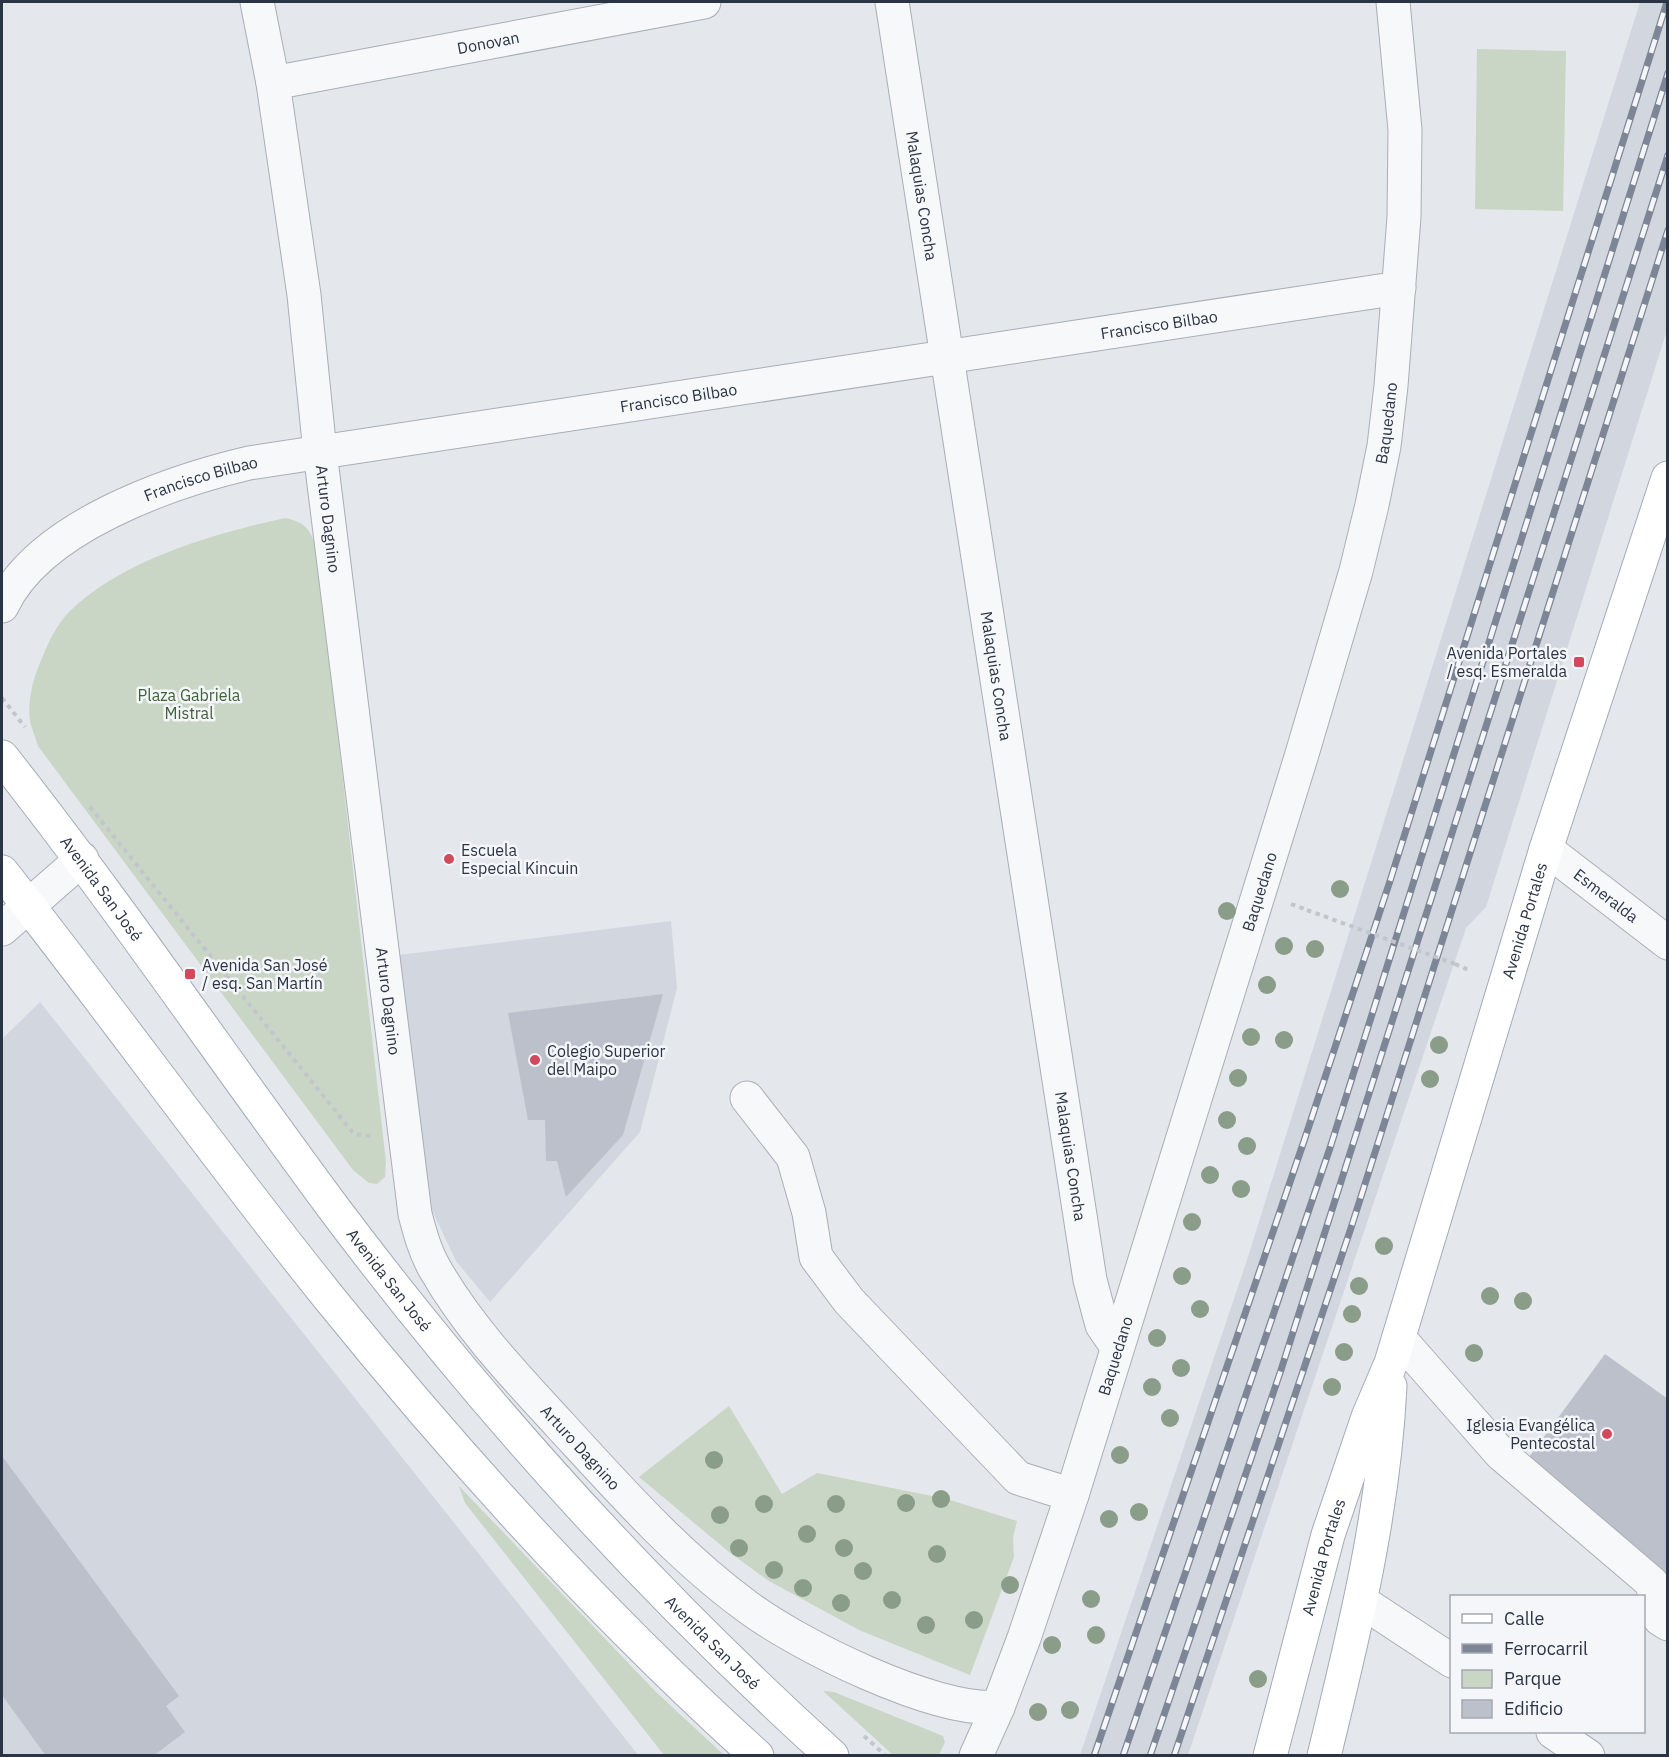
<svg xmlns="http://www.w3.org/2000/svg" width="1669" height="1757" viewBox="0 0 1669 1757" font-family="'IBM Plex Sans',sans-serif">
<rect width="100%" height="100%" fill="#e4e7ec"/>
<path fill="#d2d6de" d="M1640,2H1667V330L1486,907L1466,928L1188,1755H1080L1247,1260Z
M671,921L677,988L640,1132L490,1302L456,1261L432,1210L399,955Z
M40,1002L552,1646L638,1755L2,1756V1039Z"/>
<path fill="#c9d6c5" d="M1477,49L1566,51L1563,211L1475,209Z
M285,518C311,523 313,536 318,559L386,1162L385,1177L377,1184L369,1183L353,1170L38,746C36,738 31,728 30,720C27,699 34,676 42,658C49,641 57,624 70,611C124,559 214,534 285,518Z
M729,1406L782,1494L817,1473L947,1499L1017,1521L1013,1537L1014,1557L970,1675L859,1630L769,1581L729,1552L639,1477Z
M459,1486L656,1692L724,1755H664L465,1503Z
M823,1691L834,1692L943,1736L945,1742L939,1755H893Z"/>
<path fill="#bbc0ca" d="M663,994L623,1135L566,1197L557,1161H546L545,1120H528L508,1013Z
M1605,1354L1668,1399V1577L1521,1468Z
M2,1456L179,1696L166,1706L185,1732L153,1756H46L2,1695Z"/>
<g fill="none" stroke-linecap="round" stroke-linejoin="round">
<defs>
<g id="minor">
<path id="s1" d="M257,2L273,83L304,295L320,452L415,1214C420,1233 425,1252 435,1269C468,1327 515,1376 560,1425C618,1488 676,1554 745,1605C796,1644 935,1713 998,1707"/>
<path id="s2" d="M892,2L1090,1280L1102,1325L1117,1347"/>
<path id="s3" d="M273,83L704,2"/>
<path id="s4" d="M2,606C39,527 169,482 249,463L1399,288"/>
<path id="s5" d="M1546,849L1668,943"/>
<path d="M2,929L82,859"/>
<path d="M747,1098L793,1157L809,1213L816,1257L849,1301L1018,1478L1072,1495"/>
<path d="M1399,1338L1501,1454L1652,1583L1660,1619L1668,1624"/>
<path d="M1361,1601L1452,1661"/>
<path d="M1553,1732L1588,1756"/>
<path id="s6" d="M976,1756L998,1707L1024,1638L1072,1495L1302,754L1356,571L1372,505L1384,446L1391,386L1404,217L1405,130L1393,2"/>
</g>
<g id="major">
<path id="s7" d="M2,757C118,904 223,1059 335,1210C483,1407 649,1590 832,1756"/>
<path d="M2,872C113,1012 217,1159 330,1299C461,1461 602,1616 757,1756"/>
<path id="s8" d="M1270,1756L1328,1535L1368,1417L1391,1363L1546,849L1668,478"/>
<path d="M1324,1756C1354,1633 1384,1512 1390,1386"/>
</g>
</defs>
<use href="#minor" stroke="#a9aeb7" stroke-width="35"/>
<use href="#major" stroke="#a3abb8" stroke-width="35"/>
<path stroke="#c2c5cb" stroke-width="4" stroke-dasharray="4.5 4.5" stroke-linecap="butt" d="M2,698L25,727
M90,807L354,1134L370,1136
M1291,904L1307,910
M1455,964L1471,971
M864,1736L886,1756"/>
<use href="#minor" stroke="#f7f8fa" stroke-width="33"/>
<use href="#major" stroke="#fff" stroke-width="33"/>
<defs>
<path id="rail" d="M1094,1756L1304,1141L1390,881L1667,2
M1123,1756L1330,1148L1668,73
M1150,1756L1281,1370L1668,155
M1174,1756L1351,1228L1668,230"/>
</defs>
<use href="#rail" stroke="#7d8696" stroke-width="7"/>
<use href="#rail" stroke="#f4f6f9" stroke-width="4.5" stroke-dasharray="14" stroke-linecap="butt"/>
<path stroke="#c2c5cb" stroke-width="4" stroke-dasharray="4.5 4.5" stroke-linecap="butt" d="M1307,910L1455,964"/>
</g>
<g fill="#899d89">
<circle cx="1340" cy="889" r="9"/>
<circle cx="1227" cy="911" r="9"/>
<circle cx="1284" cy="946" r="9"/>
<circle cx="1315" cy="949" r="9"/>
<circle cx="1267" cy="985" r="9"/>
<circle cx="1251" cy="1037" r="9"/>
<circle cx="1284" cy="1040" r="9"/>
<circle cx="1439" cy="1045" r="9"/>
<circle cx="1238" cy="1078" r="9"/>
<circle cx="1430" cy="1079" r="9"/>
<circle cx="1227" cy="1120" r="9"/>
<circle cx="1247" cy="1146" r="9"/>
<circle cx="1210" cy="1175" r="9"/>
<circle cx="1241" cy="1189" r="9"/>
<circle cx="1192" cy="1222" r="9"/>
<circle cx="1384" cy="1246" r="9"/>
<circle cx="1182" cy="1276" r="9"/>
<circle cx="1359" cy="1286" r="9"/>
<circle cx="1490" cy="1296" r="9"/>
<circle cx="1523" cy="1301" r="9"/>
<circle cx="1200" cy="1309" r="9"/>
<circle cx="1352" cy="1314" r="9"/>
<circle cx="1157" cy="1338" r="9"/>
<circle cx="1344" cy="1352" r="9"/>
<circle cx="1474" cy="1353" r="9"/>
<circle cx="1181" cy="1368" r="9"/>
<circle cx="1152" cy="1387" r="9"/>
<circle cx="1332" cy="1387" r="9"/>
<circle cx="1170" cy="1418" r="9"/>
<circle cx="1120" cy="1455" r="9"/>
<circle cx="714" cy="1460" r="9"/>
<circle cx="941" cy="1499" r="9"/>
<circle cx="906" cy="1503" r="9"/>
<circle cx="764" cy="1504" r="9"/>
<circle cx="836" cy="1504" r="9"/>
<circle cx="1139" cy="1512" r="9"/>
<circle cx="720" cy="1515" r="9"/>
<circle cx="1109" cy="1519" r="9"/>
<circle cx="807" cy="1534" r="9"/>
<circle cx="739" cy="1548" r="9"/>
<circle cx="844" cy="1548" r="9"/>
<circle cx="937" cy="1554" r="9"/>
<circle cx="774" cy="1570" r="9"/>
<circle cx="863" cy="1571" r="9"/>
<circle cx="1010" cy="1585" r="9"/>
<circle cx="803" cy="1588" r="9"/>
<circle cx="1091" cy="1599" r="9"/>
<circle cx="892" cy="1600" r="9"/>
<circle cx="841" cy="1603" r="9"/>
<circle cx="974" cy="1620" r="9"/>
<circle cx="926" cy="1625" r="9"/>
<circle cx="1096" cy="1635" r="9"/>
<circle cx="1052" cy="1645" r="9"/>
<circle cx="1258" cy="1679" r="9"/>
<circle cx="1070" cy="1710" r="9"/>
<circle cx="1038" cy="1712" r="9"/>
</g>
<g fill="#d1495b" stroke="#f4f6f9" stroke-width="2">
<rect x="1573" y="656" width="12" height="12" rx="3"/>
<circle cx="449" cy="859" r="6"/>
<rect x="184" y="968" width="12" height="12" rx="3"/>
<circle cx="535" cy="1060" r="6"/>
<circle cx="1607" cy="1434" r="6"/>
</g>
<g text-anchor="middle" stroke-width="5" stroke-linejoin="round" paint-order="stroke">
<g font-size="16" fill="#2b3445" stroke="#f4f6f9">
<text dy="6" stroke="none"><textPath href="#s3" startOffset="219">Donovan</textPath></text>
<text dy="6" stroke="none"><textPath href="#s2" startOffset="196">Malaquias Concha</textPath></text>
<text dy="6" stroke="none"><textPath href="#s4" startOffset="1214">Francisco Bilbao</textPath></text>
<text dy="6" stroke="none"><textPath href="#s4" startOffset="728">Francisco Bilbao</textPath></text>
<text dy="6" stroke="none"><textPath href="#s6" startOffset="1396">Baquedano</textPath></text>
<text dy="6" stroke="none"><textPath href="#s4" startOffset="243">Francisco Bilbao</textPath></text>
<text dy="6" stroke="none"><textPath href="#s1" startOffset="522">Arturo Dagnino</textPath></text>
<text dy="6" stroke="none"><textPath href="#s2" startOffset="682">Malaquias Concha</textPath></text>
<text dy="6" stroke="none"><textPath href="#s7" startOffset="165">Avenida San José</textPath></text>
<text dy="6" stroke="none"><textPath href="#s6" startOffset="910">Baquedano</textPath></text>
<text dy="6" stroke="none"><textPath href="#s5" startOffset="76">Esmeralda</textPath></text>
<text dy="6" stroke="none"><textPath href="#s8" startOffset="874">Avenida Portales</textPath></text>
<text dy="6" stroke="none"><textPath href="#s1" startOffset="1008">Arturo Dagnino</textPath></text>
<text dy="6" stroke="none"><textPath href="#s2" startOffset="1168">Malaquias Concha</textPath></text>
<text dy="6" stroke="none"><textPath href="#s7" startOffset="651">Avenida San José</textPath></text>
<text dy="6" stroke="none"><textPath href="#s6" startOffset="424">Baquedano</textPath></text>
<text dy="6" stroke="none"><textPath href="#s1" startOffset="1512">Arturo Dagnino</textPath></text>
<text dy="6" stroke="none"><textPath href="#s8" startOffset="206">Avenida Portales</textPath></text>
<text dy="6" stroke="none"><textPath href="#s7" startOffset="1137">Avenida San José</textPath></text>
</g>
<g font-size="16" fill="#2b3445" stroke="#f4f6f9" text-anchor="start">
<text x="1567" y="659" text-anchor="end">Avenida Portales<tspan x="1567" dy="18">/ esq. Esmeralda</tspan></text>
<text x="461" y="856">Escuela<tspan x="461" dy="18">Especial Kincuin</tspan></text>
<text x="202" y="971">Avenida San José<tspan x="202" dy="18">/ esq. San Martín</tspan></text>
<text x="547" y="1057">Colegio Superior<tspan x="547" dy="18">del Maipo</tspan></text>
<text x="1595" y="1431" text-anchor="end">Iglesia Evangélica<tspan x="1595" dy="18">Pentecostal</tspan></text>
</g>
<g font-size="16" fill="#3f6138" stroke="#f4f6f9">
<text x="189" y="701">Plaza Gabriela<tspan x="189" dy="18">Mistral</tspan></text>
</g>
</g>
<rect width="1669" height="1757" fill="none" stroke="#2b3445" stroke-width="6"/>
<rect x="1450" y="1595" width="195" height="138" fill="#f4f6f9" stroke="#a4a8b1" stroke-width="1.5"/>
<rect x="1462" y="1614" width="30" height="9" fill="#ffffff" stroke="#a4a8b1" stroke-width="1.5"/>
<text x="1504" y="1625" font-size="18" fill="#2b3445">Calle</text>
<rect x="1462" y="1644" width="30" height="9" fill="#7d8696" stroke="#a4a8b1" stroke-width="1.5"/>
<text x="1504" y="1655" font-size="18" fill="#2b3445">Ferrocarril</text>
<rect x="1462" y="1670" width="30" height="18" fill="#c9d6c5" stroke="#a4a8b1" stroke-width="1.5"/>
<text x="1504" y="1685" font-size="18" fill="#2b3445">Parque</text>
<rect x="1462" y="1700" width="30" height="18" fill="#bbc0ca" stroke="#a4a8b1" stroke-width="1.5"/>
<text x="1504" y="1715" font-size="18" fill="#2b3445">Edificio</text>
</svg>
